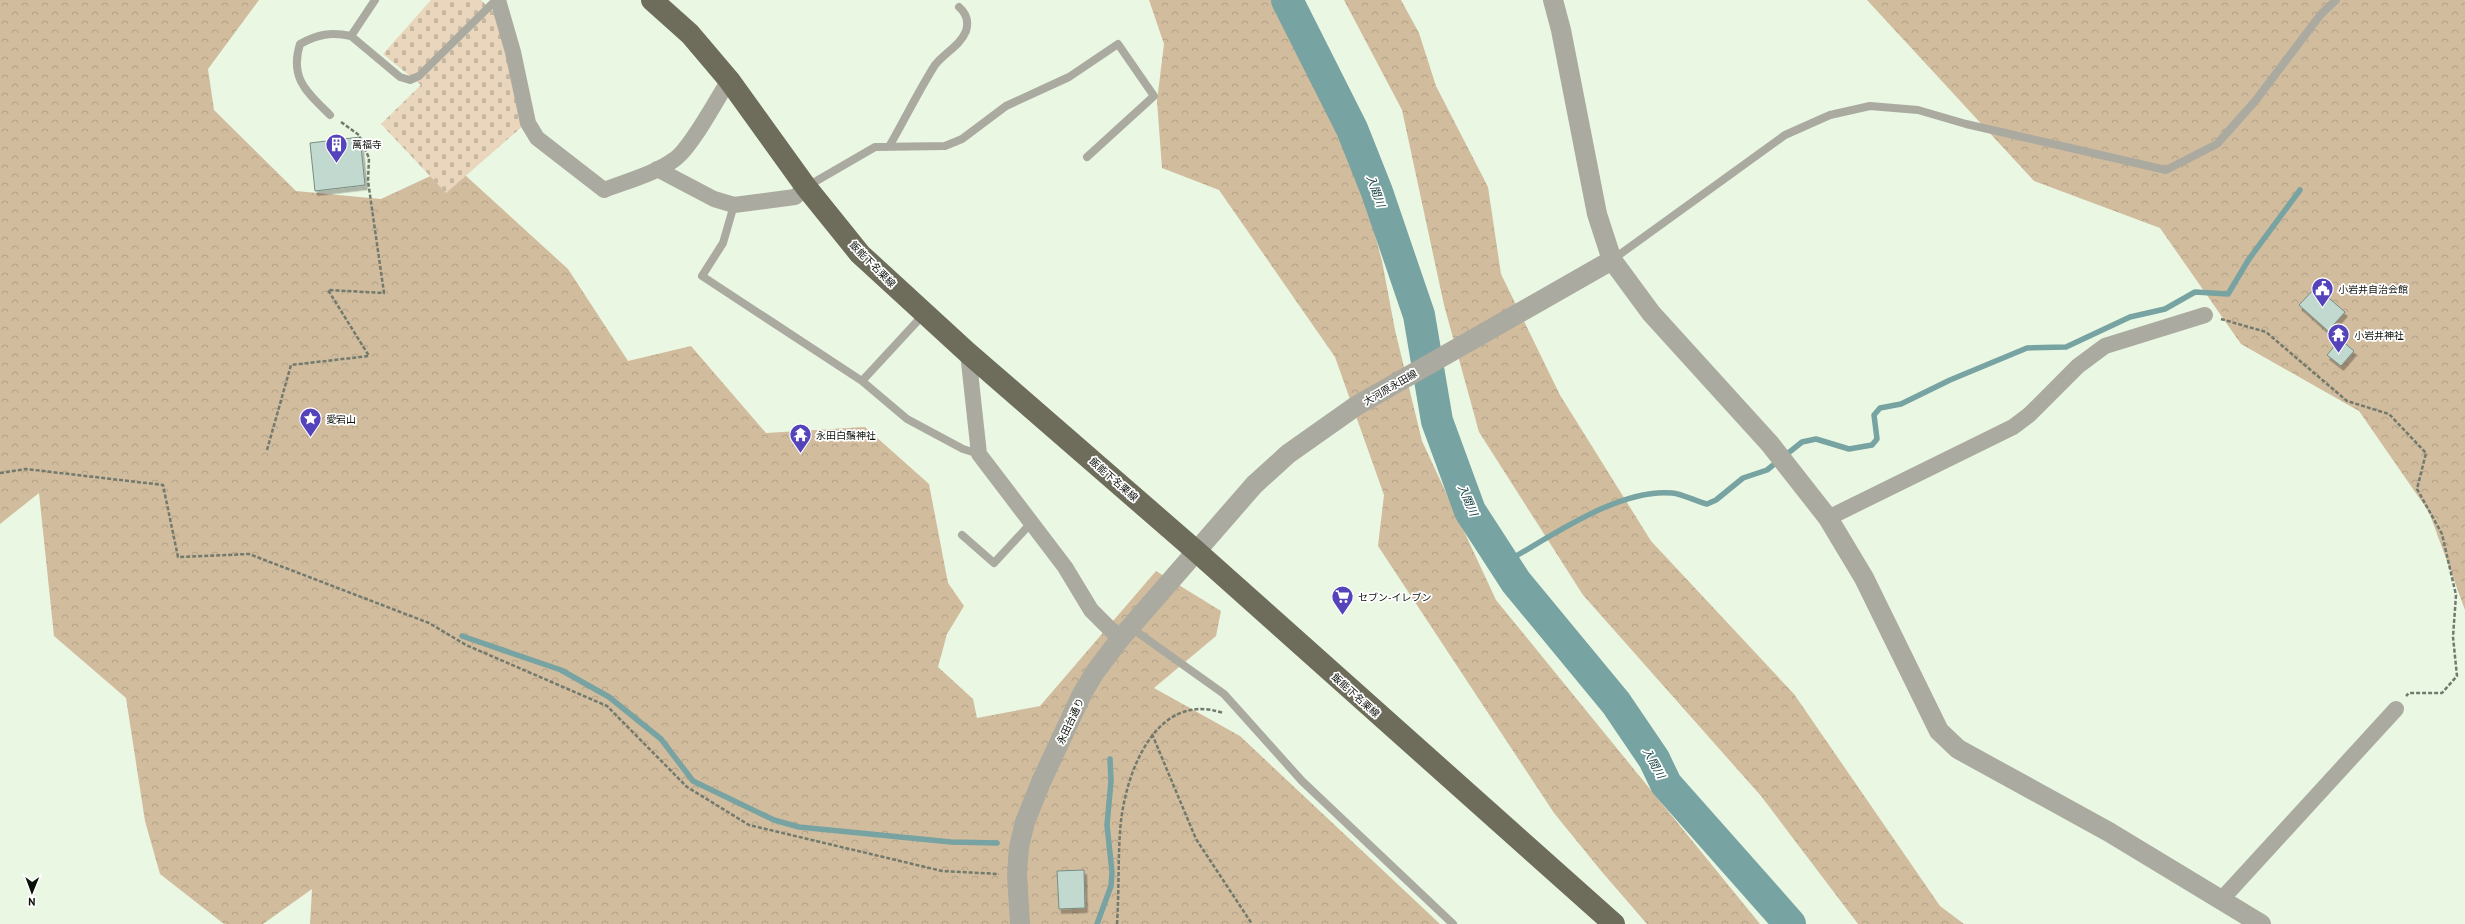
<svg xmlns="http://www.w3.org/2000/svg" width="2465" height="924" viewBox="0 0 2465 924" font-family="'PT Sans','Noto Sans JP',sans-serif">
<defs>
<pattern id="forest-crowns" width="20" height="18" patternUnits="userSpaceOnUse"><rect width="20" height="18" fill="#d2bc9e"/><path d="M2 6a3 3 0 1 1 6 0M12 15a3 3 0 1 1 6 0" fill="none" stroke="#b3a187"/></pattern>
<pattern id="cemetery-stones" width="16" height="16" patternUnits="userSpaceOnUse"><rect width="16" height="16" fill="#e9d6bc"/><path d="M2 7V4a2 2 0 0 1 4 0v3zM10 15v-3a2 2 0 0 1 4 0v3z" fill="#c6b7a0"/></pattern>
<filter id="shadow"><feDropShadow dx="2.5" dy="4.5" stdDeviation="0" flood-color="#0004"/></filter>
</defs>
<rect width="100%" height="100%" fill="#eaf7e3"/>
<path fill="url(#forest-crowns)" d="M0,0H259L208,69L214,110L296,191L381,199L454,165L568,269L628,361L691,346L766,433L865,427L929,484L948,583L964,606L947,634L938,667L973,699L977,718L1040,706L1156,571L1221,611L1216,636L1154,688L1240,736L1440,924H310L312,889L263,924H224L160,874L145,821L126,698L54,636L39,493L0,524Z
M1149,0H1271L1353,154L1382,261L1395,330L1422,441L1496,600L1760,924H1647L1602,872L1554,813L1378,546L1384,495L1335,357L1219,190L1162,168L1157,101L1164,44Z
M1344,0H1401L1419,33L1436,86L1488,187L1501,274L1560,395L1651,541L1794,694L1940,906L1964,924H1858L1761,796L1583,595L1479,432L1444,305L1402,110Z
M1867,0H2465V610L2429,512L2359,411L2241,344L2160,228L2034,181Z"/>
<path fill="url(#cemetery-stones)" d="M431,0H481L497,15L524,125L446,193L381,124L421,85L383,54Z"/>
<g fill="none" stroke-linecap="round" stroke-linejoin="round">
<path stroke="#77a3a2" stroke-width="5.5" d="M1504,563C1549,538 1618,488 1672,493C1683,494 1695,501 1707,504L1716,500L1743,478L1767,470L1802,442L1816,439L1849,449L1872,445L1877,439L1874,415L1880,408L1901,404L1950,380L2027,348L2066,347L2130,317L2165,309L2195,292L2228,294L2249,259L2300,190
M462,636L561,670L609,697L661,739L693,781L774,820L799,827L951,842L997,843
M1097,924L1111,886L1112,872L1107,825L1111,781L1110,759"/>
<path stroke="#77a3a2" stroke-width="32" d="M1287,0L1352,129L1377,192L1419,315L1437,421L1470,511L1516,582L1616,703L1654,759L1666,784L1790,924"/>
</g>
<path fill="#c1d9ce" stroke="#768d82" filter="url(#shadow)" d="M360,137L365,185L315,191L310,143Z
M2316,287L2345,312L2328,331L2299,305Z
M2340,339L2354,351L2341,366L2327,355Z
M1084,870L1085,908L1059,909L1057,871Z"/>
<g fill="none" stroke-linecap="round" stroke-linejoin="round">
<path stroke="#717a6d" stroke-width="2.5" stroke-dasharray="4 2" stroke-linecap="butt" d="M2221,319L2266,332L2347,401L2389,414L2426,453L2417,489L2442,534L2456,595L2453,637L2457,676L2442,693H2409L2406,696
M267,450L291,365L369,356L328,290L384,293L368,181L369,158L359,135L341,122
M0,473L26,469L163,485L178,557L249,554L429,623L466,645L607,706L687,787L749,825L942,871L999,874
M1152,734L1196,839L1252,924
M1117,924C1119,893 1118,863 1120,832C1123,780 1153,689 1223,713"/>
<path stroke="#aaaaa0" stroke-width="8" d="M375,0L351,36L400,77L410,80L419,76L496,0
M330,115C308,93 289,79 300,44C318,34 331,32 351,36
M890,145C905,119 919,90 935,65C944,53 960,46 966,31C969,21 966,13 959,7
M806,187L875,147L945,146L962,139L1006,106L1069,77L1118,44L1154,96L1087,157
M734,205L723,243L702,276L862,381L907,419L963,449L979,454
M1612,260L1785,135L1830,115L1870,106L1918,110L1966,124L2166,170L2217,144L2256,100L2321,14L2336,0
M862,381L924,314
M962,535L994,563L1032,522
M1130,627L1224,694L1302,781L1453,924"/>
<path stroke="#aaaaa0" stroke-width="16" d="M498,0L513,52L528,123L537,138L604,190C627,181 655,174 675,159C691,148 717,99 729,80
M657,169L714,199L734,205L795,197L806,187
M968,353L979,454L1065,567L1091,610L1120,639
M1828,518L2013,427L2029,415L2078,366L2105,346L2205,315
M2221,900L2396,709"/>
<path stroke="#aaaaa0" stroke-width="20" d="M1553,0L1561,30L1597,214L1612,260L1651,313L1770,444L1828,518L1864,578L1939,731L1958,749L2109,832L2261,924
M1020,924L1017,874L1019,847L1025,822L1041,782L1082,694L1095,672L1120,639L1254,485L1288,454L1356,406L1612,260"/>
<path stroke="#6e6d5c" stroke-width="22" d="M652,0L690,34L729,80L806,187L860,254L968,353L1196,551L1614,924"/>
</g>
<defs>
<symbol id="building-pin" viewBox="-11 -11 22 30"><path d="M0 17L-7.5 6A9.5 9.5 0 1 1 7.5 6Z" fill="#5543bb" stroke="#fff"/><path d="M-4-6H4V6H1V3H-1V6H-4ZM-2.5-4.3h1.7v1.8h-1.7ZM.8-4.3h1.7v1.8H.8ZM-2.5-1h1.7V.8h-1.7ZM.8-1h1.7V.8H.8Z" fill="#fff"/></symbol>
<symbol id="civic-pin" viewBox="-11 -11 22 30"><path d="M0 17L-7.5 6A9.5 9.5 0 1 1 7.5 6Z" fill="#5543bb" stroke="#fff"/><path d="M-.6-6.5H3V-4.5H.6V-3L4-1V1h2V6H-6V1h2V-1L-.6-3ZM-1.2 2.5V6h2.4V2.5Z" fill="#fff"/></symbol>
<symbol id="temple-pin" viewBox="-11 -11 22 30"><path d="M0 17L-7.5 6A9.5 9.5 0 1 1 7.5 6Z" fill="#5543bb" stroke="#fff"/><path d="M0-6L5-2H3V0L6.5 2.5H4V6H1.5V3h-3V6H-4V2.5H-6.5L-3 0V-2H-5Z" fill="#fff"/></symbol>
<symbol id="sight-pin" viewBox="-11 -11 22 30"><path d="M0 17L-7.5 6A9.5 9.5 0 1 1 7.5 6Z" fill="#5543bb" stroke="#fff"/><path d="M0-6L1.8-2.2L6-1.7L2.9 1.2L3.7 5.4L0 3.3L-3.7 5.4L-2.9 1.2L-6-1.7L-1.8-2.2Z" fill="#fff"/></symbol>
<symbol id="supermarket-pin" viewBox="-11 -11 22 30"><path d="M0 17L-7.5 6A9.5 9.5 0 1 1 7.5 6Z" fill="#5543bb" stroke="#fff"/><path d="M-6-5.5h2.5l.6 2H6L4.5 2H-2.5L-4.4-4H-6ZM-1.5 3.2a1.3 1.3 0 1 0 .1 0ZM3 3.2a1.3 1.3 0 1 0 .1 0Z" fill="#fff"/></symbol>
</defs>
<g fill-rule="evenodd">
<use href="#building-pin" x="324" y="132" width="25" height="34"/>
<use href="#civic-pin" x="2310" y="276" width="25" height="34"/>
<use href="#temple-pin" x="2326" y="322" width="25" height="34"/>
<use href="#sight-pin" x="298" y="406" width="25" height="34"/>
<use href="#temple-pin" x="788" y="422" width="25" height="34"/>
<use href="#supermarket-pin" x="1330" y="584" width="25" height="34"/>
</g>
<g text-anchor="middle" stroke-width="3.5" stroke-linejoin="round" paint-order="stroke">
<g font-size="10" fill="#0b1009" stroke="#fff" text-anchor="start">
<text x="352" y="148">萬福寺</text>
<text x="2338" y="293">小岩井自治会館</text>
<text x="2354" y="339">小岩井神社</text>
<text x="326" y="423">愛宕山</text>
<text x="816" y="439">永田白鬚神社</text>
<text x="1358" y="601">セブン-イレブン</text>
</g>
<g font-size="10" fill="#0b1009" stroke="#fff">
<text transform="translate(873 264) rotate(45)" y="4">飯能下名栗線</text>
<text transform="translate(1390 387) rotate(-30)" y="4">大河原永田線</text>
<text transform="translate(1114 479) rotate(41)" y="4">飯能下名栗線</text>
<text transform="translate(1356 695) rotate(42)" y="4">飯能下名栗線</text>
<text transform="translate(1070 721) rotate(-65)" y="4">永田台通り</text>
</g>
<g font-size="11" font-style="italic" fill="#0a3636" stroke="#fff">
<text transform="translate(1376 191) rotate(70)" y="4">入間川</text>
<text transform="translate(1468 500) rotate(66)" y="4">入間川</text>
<text transform="translate(1654 763) rotate(61)" y="4">入間川</text>
</g>
</g>
<g transform="translate(32 892) rotate(181)" stroke="#ffffff" stroke-width="3" paint-order="stroke">
<path d="M0-3L7 15L0 10L-7 15Z" fill="#0b1009"/>
<text y="-6" font-size="11" font-weight="bold" text-anchor="middle" fill="#0b1009">N</text>
</g>
</svg>
